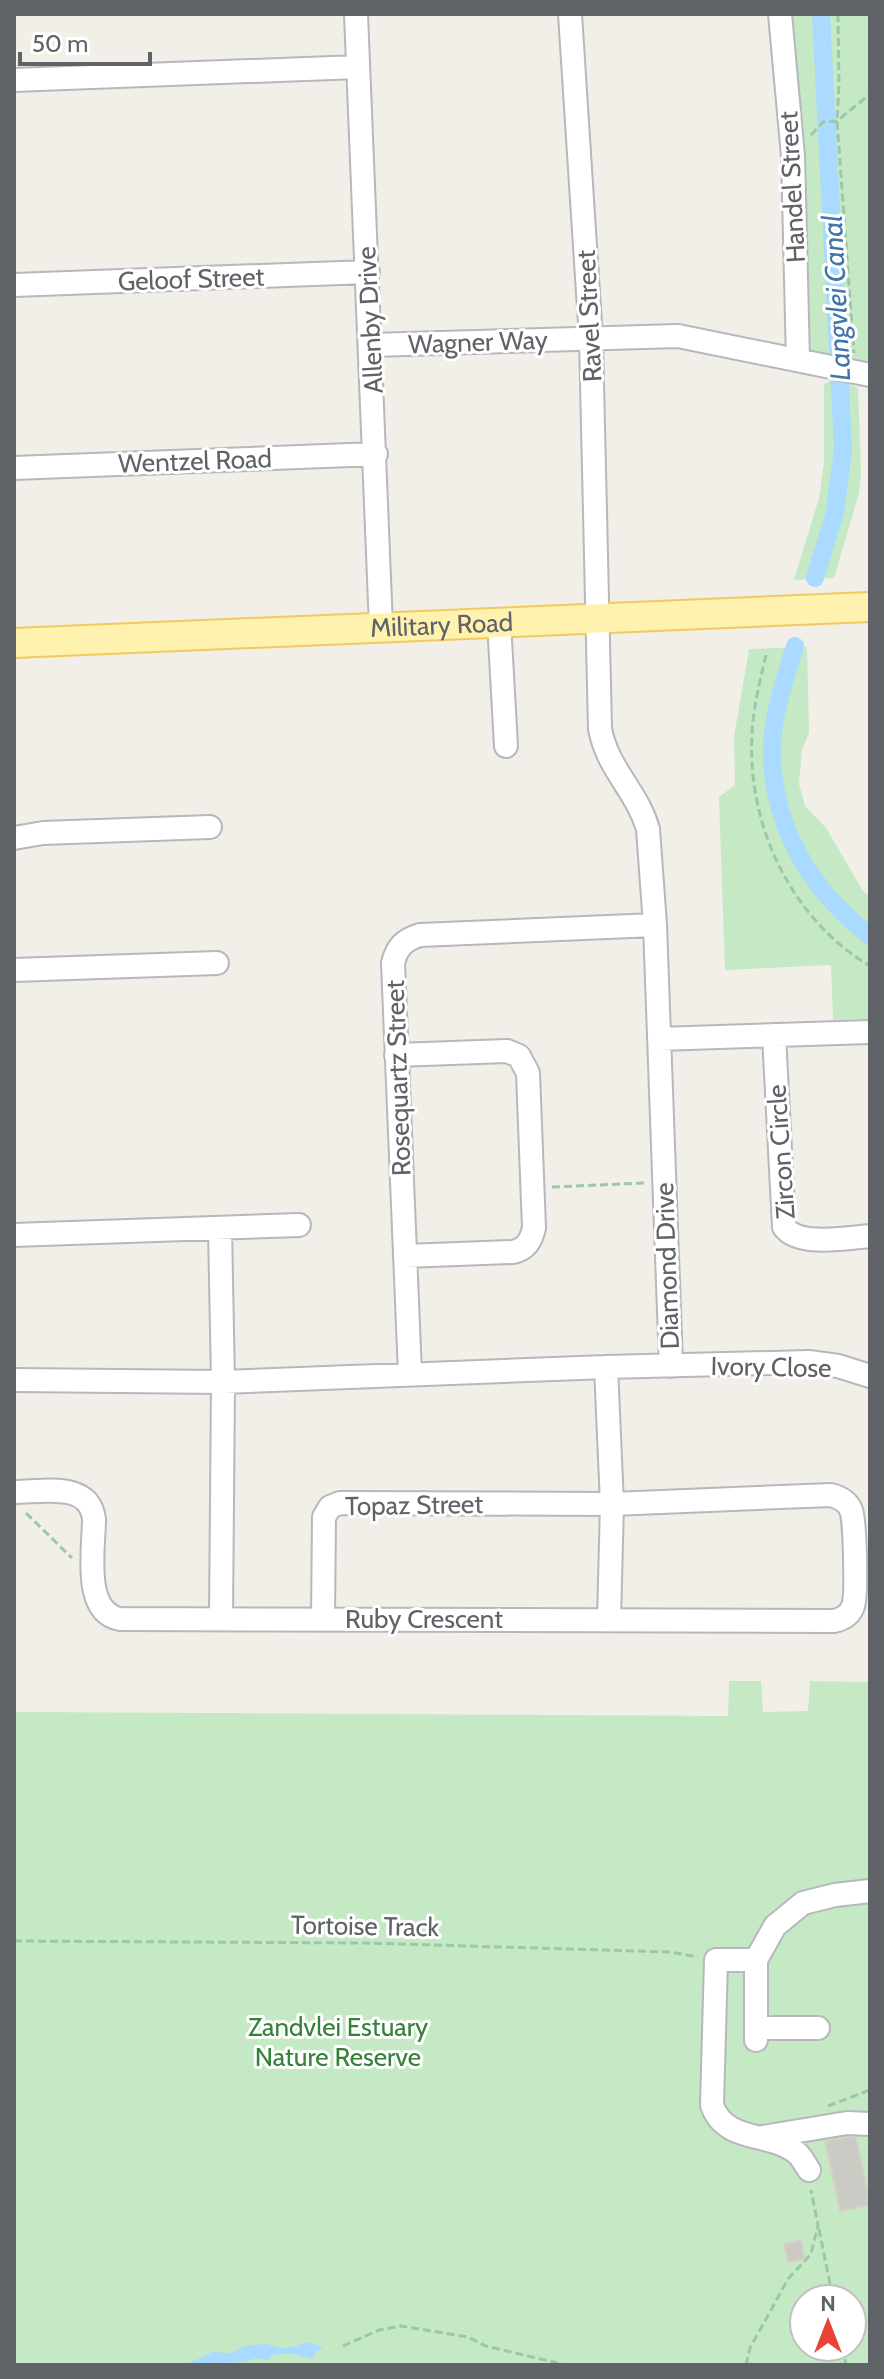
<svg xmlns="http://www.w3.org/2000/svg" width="884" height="2379" viewBox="0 0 884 2379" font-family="Cabin,sans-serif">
<rect width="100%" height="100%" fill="#f1efe8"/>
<path fill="#c5e8c5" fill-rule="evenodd" d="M783,14H870V367L814,353L806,347Z
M832,380L847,382L858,388L861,472L859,493L834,578L794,580L819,498L824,463V384Z
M807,647L809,733L802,750L799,784L805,806L826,828L863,891L870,896V1019L833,1020L831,965L725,970L719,797L735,785L734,737L749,649Z
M729,1681H761L763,1712L808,1711L810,1681L870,1682V2365H14V1712L728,1716ZM804,2299H852V2347H804Z"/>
<path fill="#aadaff" d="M306,2342L323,2347L316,2352L312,2359L291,2353L272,2355L268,2360L257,2358L244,2362L185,2365L213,2352L231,2353L245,2346L266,2344L280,2348L294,2347Z"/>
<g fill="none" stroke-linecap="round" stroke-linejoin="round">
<path stroke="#aadaff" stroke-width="18" d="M815,578L835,512L843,449L821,14
M795,646C785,679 773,713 772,748C771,825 811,891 870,936"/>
</g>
<path fill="#cccac5" stroke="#d6d1c6" stroke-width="2" d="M848,2137H856L870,2205L840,2211L825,2141Z
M801,2240L805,2259L788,2262L784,2244Z"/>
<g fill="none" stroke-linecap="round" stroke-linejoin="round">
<defs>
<path id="minor" d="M356,14L381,627
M570,14L591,339L600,729C608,770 637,791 648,829L655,925L671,1366
M780,14L793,156L798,360
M14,80L358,67
M14,285L368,272
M371,345L678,336L870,375
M14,468L376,454
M499,622L506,746
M14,838L43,833L210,827
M14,970L217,963
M774,1035L784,1227C798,1247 847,1238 870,1236
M659,1039L870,1032
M396,1055L507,1051L519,1056L528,1073L534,1228C531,1241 526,1249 513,1252L405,1256
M220,1228L223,1382L221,1618
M14,1235L299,1225
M606,1367L612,1504L609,1620
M410,1374L393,963C397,947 404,940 420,935L655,925
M14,1380L223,1382L606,1367L809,1362L838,1366L870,1376
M14,1492C43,1492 89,1481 94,1519C94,1548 82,1612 120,1619L834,1621C843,1619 850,1615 853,1606C857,1596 855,1519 851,1510C847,1501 839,1497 831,1495L612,1504L340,1503L330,1507L324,1517L323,1619
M756,1960H716L712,2105C725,2144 772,2131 798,2154C802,2158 805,2164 809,2170
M756,2028H818
M756,2040V1960L775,1926L803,1903L835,1895L870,1891
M763,2137L847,2123L870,2124"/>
<g id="major">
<path id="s1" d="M14,643L870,607"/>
</g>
</defs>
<use href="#minor" stroke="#b5b8bc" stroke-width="26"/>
<use href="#major" stroke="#f2c960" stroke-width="32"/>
<path stroke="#9cc7a9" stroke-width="3" stroke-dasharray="8 4" stroke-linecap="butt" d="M838,14L839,83L837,121L854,353
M811,135L823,122L837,121L870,94
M766,655C760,681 753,708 752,735C747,825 791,919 870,966
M552,1187L644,1183
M26,1513L72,1558
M14,1941L367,1943L670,1952L698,1957
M828,2106L870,2090
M819,2229L833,2299
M343,2346L379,2330L401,2326L468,2337L486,2346L566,2365
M843,2347L846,2365
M746,2365L750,2348L788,2279L811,2254L818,2225L811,2190"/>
<use href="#minor" stroke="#fff" stroke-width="22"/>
<use href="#major" stroke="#fff2af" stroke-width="28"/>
</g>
<g text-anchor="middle" stroke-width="6" stroke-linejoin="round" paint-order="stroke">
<g font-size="26" fill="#5f6368" stroke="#fff">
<text transform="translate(792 187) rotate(-93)" y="9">Handel Street</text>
<text transform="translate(191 279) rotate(-2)" y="9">Geloof Street</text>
<text transform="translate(589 316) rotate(-93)" y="9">Ravel Street</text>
<text transform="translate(370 320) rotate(-93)" y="9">Allenby Drive</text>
<text transform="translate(478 342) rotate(-2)" y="9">Wagner Way</text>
<text transform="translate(195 461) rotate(-2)" y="9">Wentzel Road</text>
<text dy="9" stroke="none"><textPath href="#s1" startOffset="428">Military Road</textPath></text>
<text transform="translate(398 1078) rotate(-92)" y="9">Rosequartz Street</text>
<text transform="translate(781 1152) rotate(-94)" y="9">Zircon Circle</text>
<text transform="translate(667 1266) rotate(-92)" y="9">Diamond Drive</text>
<text transform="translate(771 1367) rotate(1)" y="9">Ivory Close</text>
<text transform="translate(414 1505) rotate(-1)" y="9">Topaz Street</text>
<text x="424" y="1628">Ruby Crescent</text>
<text transform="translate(365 1926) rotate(1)" y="9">Tortoise Track</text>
</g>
<g font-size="26" fill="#348238" stroke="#fff">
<text x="338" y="2036">Zandvlei Estuary<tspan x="338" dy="30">Nature Reserve</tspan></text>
</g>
<g font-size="28" font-style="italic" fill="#4174aa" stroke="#fff">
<text transform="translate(836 298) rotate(-93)" y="10">Langvlei Canal</text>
</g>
</g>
<rect width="884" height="2379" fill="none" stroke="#5f6368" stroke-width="32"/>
<g transform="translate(828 2323)"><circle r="38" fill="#ffffff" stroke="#bfc1c3" stroke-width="2"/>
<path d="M0-6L14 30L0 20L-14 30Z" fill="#ea4335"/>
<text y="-12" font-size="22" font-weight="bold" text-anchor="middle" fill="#5f6368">N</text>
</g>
<path d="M20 52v12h130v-12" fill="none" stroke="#5f6368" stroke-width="4"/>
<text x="32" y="52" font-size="24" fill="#5f6368" stroke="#ffffff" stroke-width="6" paint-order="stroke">50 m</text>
</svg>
